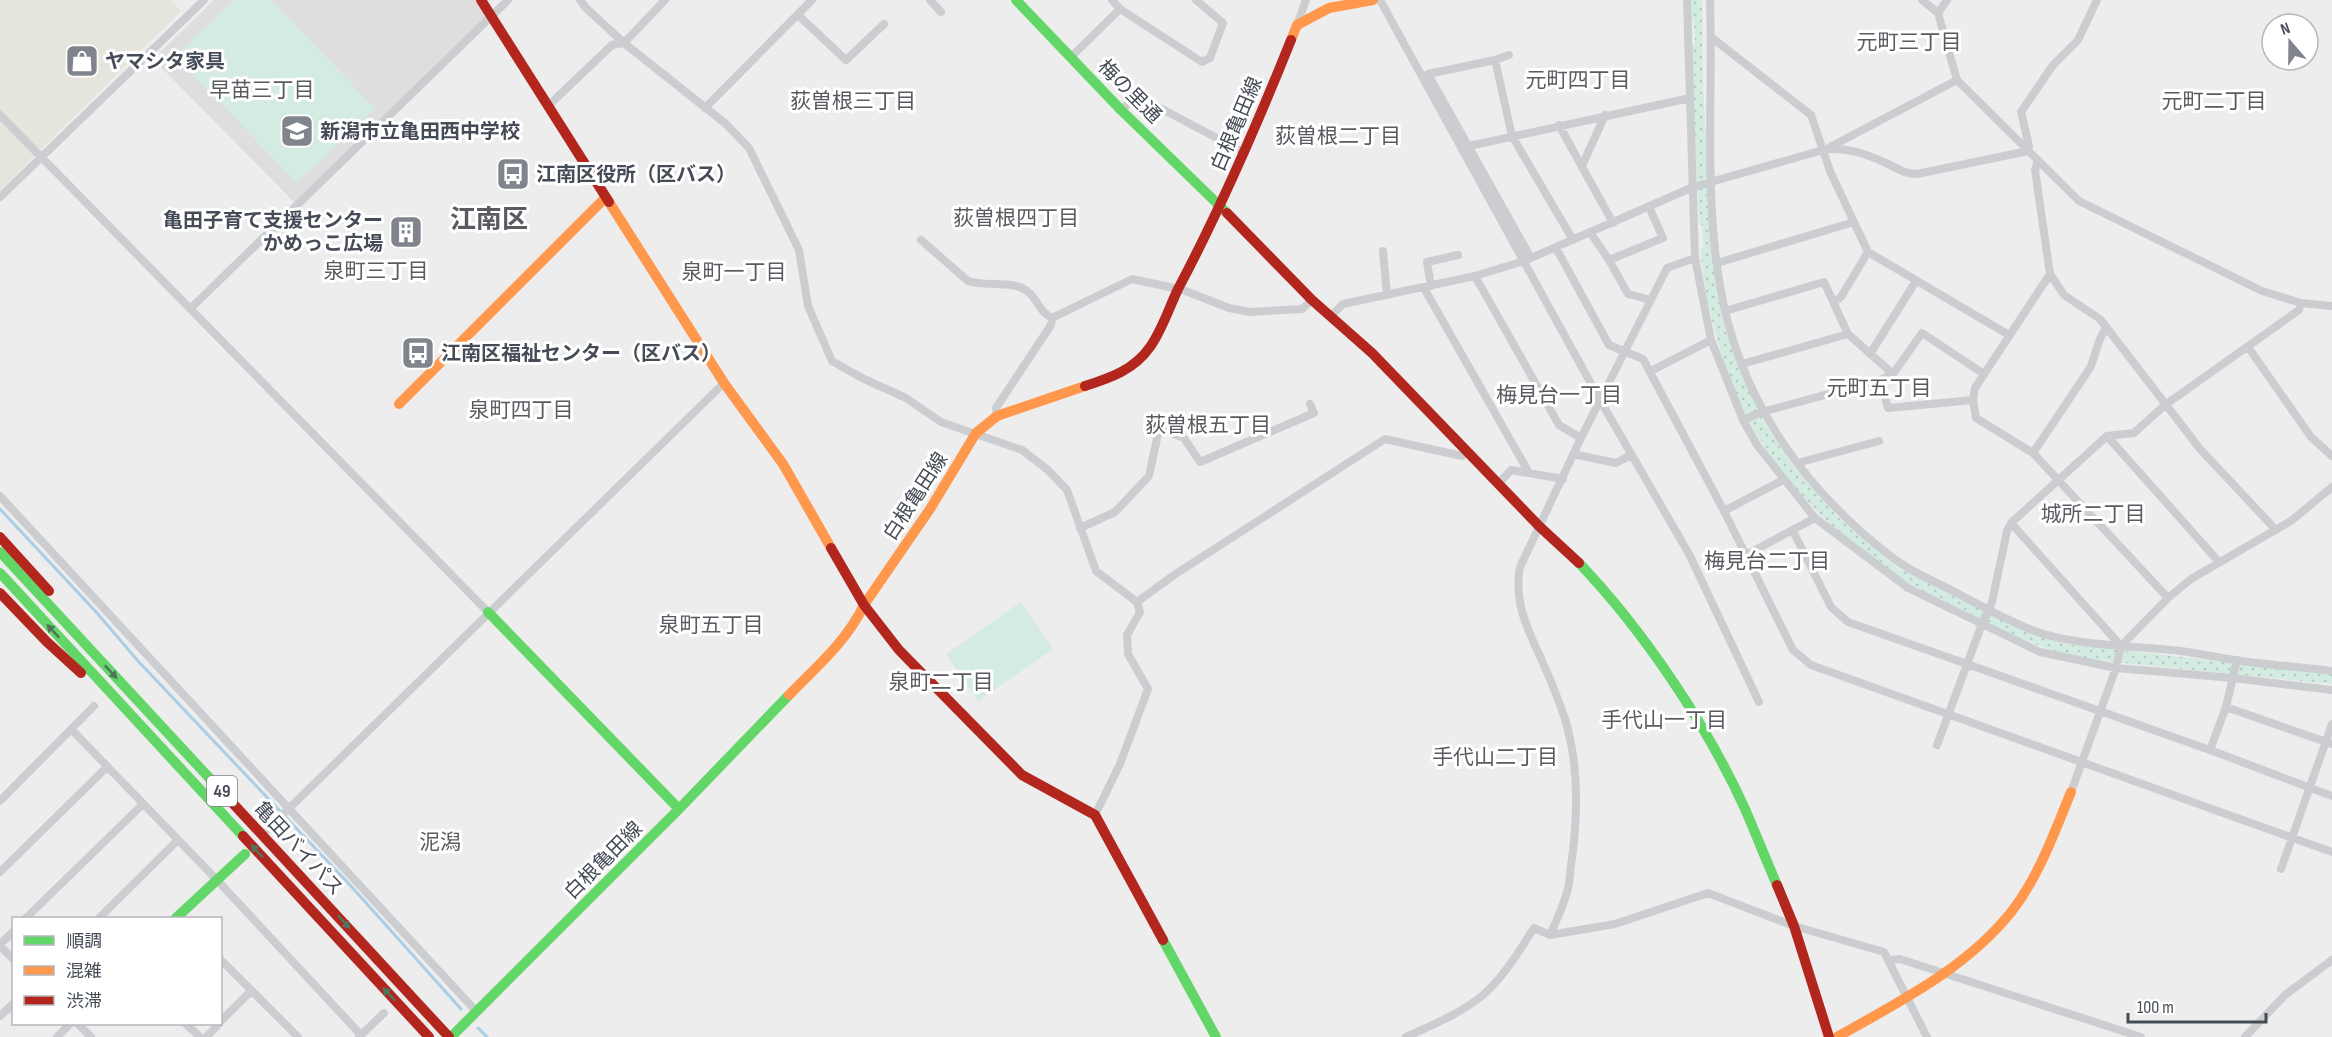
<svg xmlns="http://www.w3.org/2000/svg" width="2332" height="1037" viewBox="0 0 2332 1037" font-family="'Sofia Sans Condensed','Noto Sans JP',sans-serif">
<defs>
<pattern id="park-dots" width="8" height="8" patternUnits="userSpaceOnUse" patternTransform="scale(1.5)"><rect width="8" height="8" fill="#d3ebe1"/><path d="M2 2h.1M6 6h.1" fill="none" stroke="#b6cbc3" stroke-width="1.8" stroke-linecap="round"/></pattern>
</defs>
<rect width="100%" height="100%" fill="#ededed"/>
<path fill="#e6e5dd" d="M0,0H171L181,11L0,190Z"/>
<path fill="#dfdede" d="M214,0H479L485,10V18L296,204L153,59Z"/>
<path fill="url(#park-dots)" d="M1690,0H1702L1703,83L1711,233L1715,284L1725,330L1765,424L1792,464L1837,516L1901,571H1908L2047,638L2067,644L2332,674V684L2083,659C2040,649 2005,632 1965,613C1947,604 1926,596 1908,585C1846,544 1787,490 1751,424C1723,375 1706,307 1700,251L1703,248L1702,226L1699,222L1691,46L1695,43L1694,22L1690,19Z"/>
<path fill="#d3ebe1" d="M234,0H271L375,108L297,183L175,56Z
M1021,602L1053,649L978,701L946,654Z"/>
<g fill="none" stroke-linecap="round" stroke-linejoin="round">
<path stroke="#aacee5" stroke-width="3" d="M0,509L97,613L138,661L350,885L461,1009
M478,1028L487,1037"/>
<path stroke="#cbcdd0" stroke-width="8" d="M580,0L586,8L624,43L726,124L749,148L799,250L808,306L832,361L862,378L906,398L941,422L1022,450L1048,470L1067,490L1096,571L1137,602L1140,612L1127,635L1128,654L1148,689L1120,764L1095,815
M930,0L941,12
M1112,0L1120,9L1202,62L1210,58L1223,23L1196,0
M1380,0L1600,400L1689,554L1759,702
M1687,0L1695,258L1711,340L1743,420L1757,445L1815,518L1908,588L2040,652L2116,668L2233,678L2332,690
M1710,0C1713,95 1704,193 1720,286C1739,399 1804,490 1893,558C1911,572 1934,581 1955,592C1981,606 2008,621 2037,632C2080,646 2127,645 2171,650C2193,652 2214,657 2235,660C2267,665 2300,667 2332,671
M1922,0L1938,13L1957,80L2079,201L2262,291L2301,303L2332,306
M1938,13L1947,0
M798,15L846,60L884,24
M1297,25L1306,0
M1711,37L1811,115L1830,171L1868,252L2009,335
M1509,55L1495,60L1428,74L1531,258
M1071,57L1120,9
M1495,60L1512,136L1573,240
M548,106L612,45L624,43L665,0
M705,108L812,0
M1121,110L1134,99L1145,100L1245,153
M0,115L488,612
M1559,125L1613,223
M1469,146L1690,98
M1830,147L1957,80
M2028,151L2029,146L2021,112L2053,65L2078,40L2097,0
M2038,161L2035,170L2050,274L2064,295L2100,319L2200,449L2276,530
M1582,166L1605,115
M0,197L204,0
M1590,232L1609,260L1628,294L1651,300
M921,240L968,281C984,287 1014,280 1027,291C1038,299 1039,312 1052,318
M1556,248L1609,345L1643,359L1724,511L1793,650L1811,665L2332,852
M1383,251L1387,295
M1609,260L1663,238L1649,207
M1717,263L1854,222
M2050,274L1975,388L1973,400L1976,418L2033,453L2168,598
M1475,276L1559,425L1581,438
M1431,286L1427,262L1458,255
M1424,288L1528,471
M1834,302L1841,297L1868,252
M190,309L508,0
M1725,311L1824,282L1848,334L1893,374
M1331,316L1343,304L1475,276L1524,261L1693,187L1823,150C1845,146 1866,154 1886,163C1897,168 1904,174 1917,174L2028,151
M2248,347L2311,437L2332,456
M1870,354L1916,281
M1742,364L1848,334
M1651,371L1711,340
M1880,380L1888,408L1973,400
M997,416L996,408L1051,325L1052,318L1132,279L1183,290L1229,308L1250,312L1302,309L1312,300
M1743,420L1762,412L1880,380L1893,374L1922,333L1984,374
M2107,436L2219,562
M2033,453L2090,368C2096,355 2097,340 2106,328
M1573,454L1616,463L1631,455
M1797,463L1879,441
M1499,483L1511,470L1563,479
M0,496L476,1011
M1724,511L1783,480
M2011,523L2121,646
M1080,528L1115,512L1149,476L1159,429L1184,438L1200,462L1314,413L1310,404
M1793,531L1831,607L1848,622L2210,750L2332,796
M1744,556L1815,518
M1137,602L1174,575L1385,439L1462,456L1468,451
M2226,707L2332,744
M72,730L217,880L361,1035L359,1037
M1937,745L1982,624L1992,602L2007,531L2011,523L2107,436L2134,433L2165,405L2299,310L2301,303
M2210,750L2226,707L2237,660
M2071,792L2116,668L2121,646L2168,598L2191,579L2291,521L2332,487
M0,801L94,706
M267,830L724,383
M2281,869L2332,724
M0,872L107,767
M26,918L142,805
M99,918L178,840
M1550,935C1556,921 1563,907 1567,892C1570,884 1570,874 1571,865C1578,818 1579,765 1565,719C1559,701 1551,681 1543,663C1529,632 1513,603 1520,567L1581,438L1667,268L1695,258
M0,944L14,931
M0,946L14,960
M220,959L298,1037
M1890,960L1900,959L2141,1037
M0,1016L14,1003
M220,1022L251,991
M78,1024L91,1037
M186,1024L200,1037
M361,1035L384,1013
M57,1037L70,1024
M206,1037L219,1024
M1406,1037C1432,1025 1460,1014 1483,995C1504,977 1519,951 1534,928L1550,935L1615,924L1708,893L1794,926L1884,952L1927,1037
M2245,1037L2285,995L2332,960"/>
<path stroke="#63d668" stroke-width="10" d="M1016,0L1121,110L1227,213
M0,552L214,783
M1579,563C1643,630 1707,725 1745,809C1756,834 1766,860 1777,885
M0,573L243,836
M488,612L679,809
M176,918L245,854
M1163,940L1216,1037
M451,1037L679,809L789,695"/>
<path stroke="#ff974d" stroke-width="10" d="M1291,40L1297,25L1329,8L1373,0
M609,202L724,383L783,464L831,548
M399,404L605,198
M789,695C816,667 847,641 864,605L930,509L976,433L997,416L1085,386
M1837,1037C1899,1002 1967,968 2012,911C2039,876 2054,833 2071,792"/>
<path stroke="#b3261e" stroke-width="10" d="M481,0L609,202
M1227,213L1312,300L1372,353L1540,527L1579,563
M1085,386C1110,378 1134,370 1150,347C1162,330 1169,308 1178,289C1221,208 1257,125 1291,40
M0,537L49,591
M831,548L864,605L899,650L1022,775L1095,815L1163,940
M0,593L47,642L81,673
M214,783L449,1037
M243,836L429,1037
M1777,885L1794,926L1829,1037"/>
</g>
<defs><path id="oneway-solid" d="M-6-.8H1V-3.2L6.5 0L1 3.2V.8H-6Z" transform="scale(1.5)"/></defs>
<g fill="#4f755c">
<use href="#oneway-solid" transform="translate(53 631) rotate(-133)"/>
<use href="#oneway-solid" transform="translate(111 672) rotate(47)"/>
<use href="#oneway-solid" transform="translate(257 851) rotate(-133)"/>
<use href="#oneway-solid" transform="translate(344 922) rotate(47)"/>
<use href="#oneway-solid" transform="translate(389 994) rotate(-133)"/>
</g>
<defs>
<symbol id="shop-square" viewBox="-11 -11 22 22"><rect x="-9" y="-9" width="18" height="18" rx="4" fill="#80848c" stroke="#fff"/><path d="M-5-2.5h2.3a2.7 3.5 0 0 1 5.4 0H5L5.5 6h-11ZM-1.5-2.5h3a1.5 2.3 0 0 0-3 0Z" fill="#fff"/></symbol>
<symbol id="school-square" viewBox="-11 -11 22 22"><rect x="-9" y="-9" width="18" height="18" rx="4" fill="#80848c" stroke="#fff"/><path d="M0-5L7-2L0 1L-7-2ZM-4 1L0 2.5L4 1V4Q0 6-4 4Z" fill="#fff"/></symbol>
<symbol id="bus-square" viewBox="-11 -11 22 22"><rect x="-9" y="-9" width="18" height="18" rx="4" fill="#80848c" stroke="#fff"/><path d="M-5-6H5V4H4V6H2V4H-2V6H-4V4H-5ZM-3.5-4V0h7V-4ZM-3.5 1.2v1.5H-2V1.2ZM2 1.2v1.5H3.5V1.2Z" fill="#fff"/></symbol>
<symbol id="building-square" viewBox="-11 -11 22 22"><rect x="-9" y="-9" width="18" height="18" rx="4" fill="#80848c" stroke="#fff"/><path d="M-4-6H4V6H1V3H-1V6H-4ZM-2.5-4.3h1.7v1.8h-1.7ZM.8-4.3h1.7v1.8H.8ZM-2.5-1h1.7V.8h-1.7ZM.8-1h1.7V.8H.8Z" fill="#fff"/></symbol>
</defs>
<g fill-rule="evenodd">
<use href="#shop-square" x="63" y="42" width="38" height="38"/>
<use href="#school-square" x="278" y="112" width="38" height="38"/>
<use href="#bus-square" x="494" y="155" width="38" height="38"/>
<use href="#building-square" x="387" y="213" width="38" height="38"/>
<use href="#bus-square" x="399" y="334" width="38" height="38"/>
</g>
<g text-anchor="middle" stroke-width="6" stroke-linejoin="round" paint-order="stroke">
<rect fill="#fff" stroke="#7e8289" stroke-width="1.5" x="207" y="776" width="30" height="30" rx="4.5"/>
<g font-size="18" font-weight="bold" fill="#464c57">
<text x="222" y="797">49</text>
</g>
<g font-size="20" font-weight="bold" fill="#464c57" stroke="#fff" text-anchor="start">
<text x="105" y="68">ヤマシタ家具</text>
<text x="320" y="138">新潟市立亀田西中学校</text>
<text x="536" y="181">江南区役所（区バス）</text>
<text x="383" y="227" text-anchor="end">亀田子育て支援センター<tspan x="383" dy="23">かめっこ広場</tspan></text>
<text x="441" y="360">江南区福祉センター（区バス）</text>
</g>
<g font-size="20" fill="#464c57" stroke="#fff">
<text transform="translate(1130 91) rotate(45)" y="7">梅の里通</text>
<text transform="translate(1236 124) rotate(-67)" y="7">白根亀田線</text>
<text transform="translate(915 496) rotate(-57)" y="7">白根亀田線</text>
<text transform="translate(299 848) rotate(47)" y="7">亀田バイパス</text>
<text transform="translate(603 860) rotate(-45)" y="7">白根亀田線</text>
</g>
<g font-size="21" fill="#595b60" stroke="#fff">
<text x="1909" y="49">元町三丁目</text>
<text x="1578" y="87">元町四丁目</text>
<text x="262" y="97">早苗三丁目</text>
<text x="853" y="108">荻曽根三丁目</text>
<text x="2214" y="108">元町二丁目</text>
<text x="1338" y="143">荻曽根二丁目</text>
<text x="1016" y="225">荻曽根四丁目</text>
<text x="376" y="278">泉町三丁目</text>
<text x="734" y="279">泉町一丁目</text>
<text x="1879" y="395">元町五丁目</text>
<text x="1559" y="402">梅見台一丁目</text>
<text x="521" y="417">泉町四丁目</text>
<text x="1208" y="432">荻曽根五丁目</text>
<text x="2093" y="521">城所二丁目</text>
<text x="1767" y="568">梅見台二丁目</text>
<text x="711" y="632">泉町五丁目</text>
<text x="941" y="689">泉町二丁目</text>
<text x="1664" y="727">手代山一丁目</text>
<text x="1495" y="764">手代山二丁目</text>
<text x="440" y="849">泥潟</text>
</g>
<g font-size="26" font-weight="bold" fill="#595b60" stroke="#fff">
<text x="489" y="228">江南区</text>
</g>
</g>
<rect x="12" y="917" width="210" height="108" fill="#ffffff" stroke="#b5b7bc" stroke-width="1.5"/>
<rect x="24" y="936" width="30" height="9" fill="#63d668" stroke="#b5b7bc" stroke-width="1.5"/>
<text x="66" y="947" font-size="18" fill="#464c57">順調</text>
<rect x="24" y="966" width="30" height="9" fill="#ff974d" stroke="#b5b7bc" stroke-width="1.5"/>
<text x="66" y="977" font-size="18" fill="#464c57">混雑</text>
<rect x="24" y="996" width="30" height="9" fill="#b3261e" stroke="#b5b7bc" stroke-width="1.5"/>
<text x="66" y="1007" font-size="18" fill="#464c57">渋滞</text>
<g transform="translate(2290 42) rotate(340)"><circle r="28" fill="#ffffff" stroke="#b5b7bc" stroke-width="1.5"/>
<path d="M0-4.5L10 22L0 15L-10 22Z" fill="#80848c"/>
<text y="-9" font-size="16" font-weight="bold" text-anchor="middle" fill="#464c57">N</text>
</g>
<path d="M2128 1013v9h138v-9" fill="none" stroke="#464c57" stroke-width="3"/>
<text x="2137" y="1013" font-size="18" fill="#464c57" stroke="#ffffff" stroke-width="4.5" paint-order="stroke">100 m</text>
</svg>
